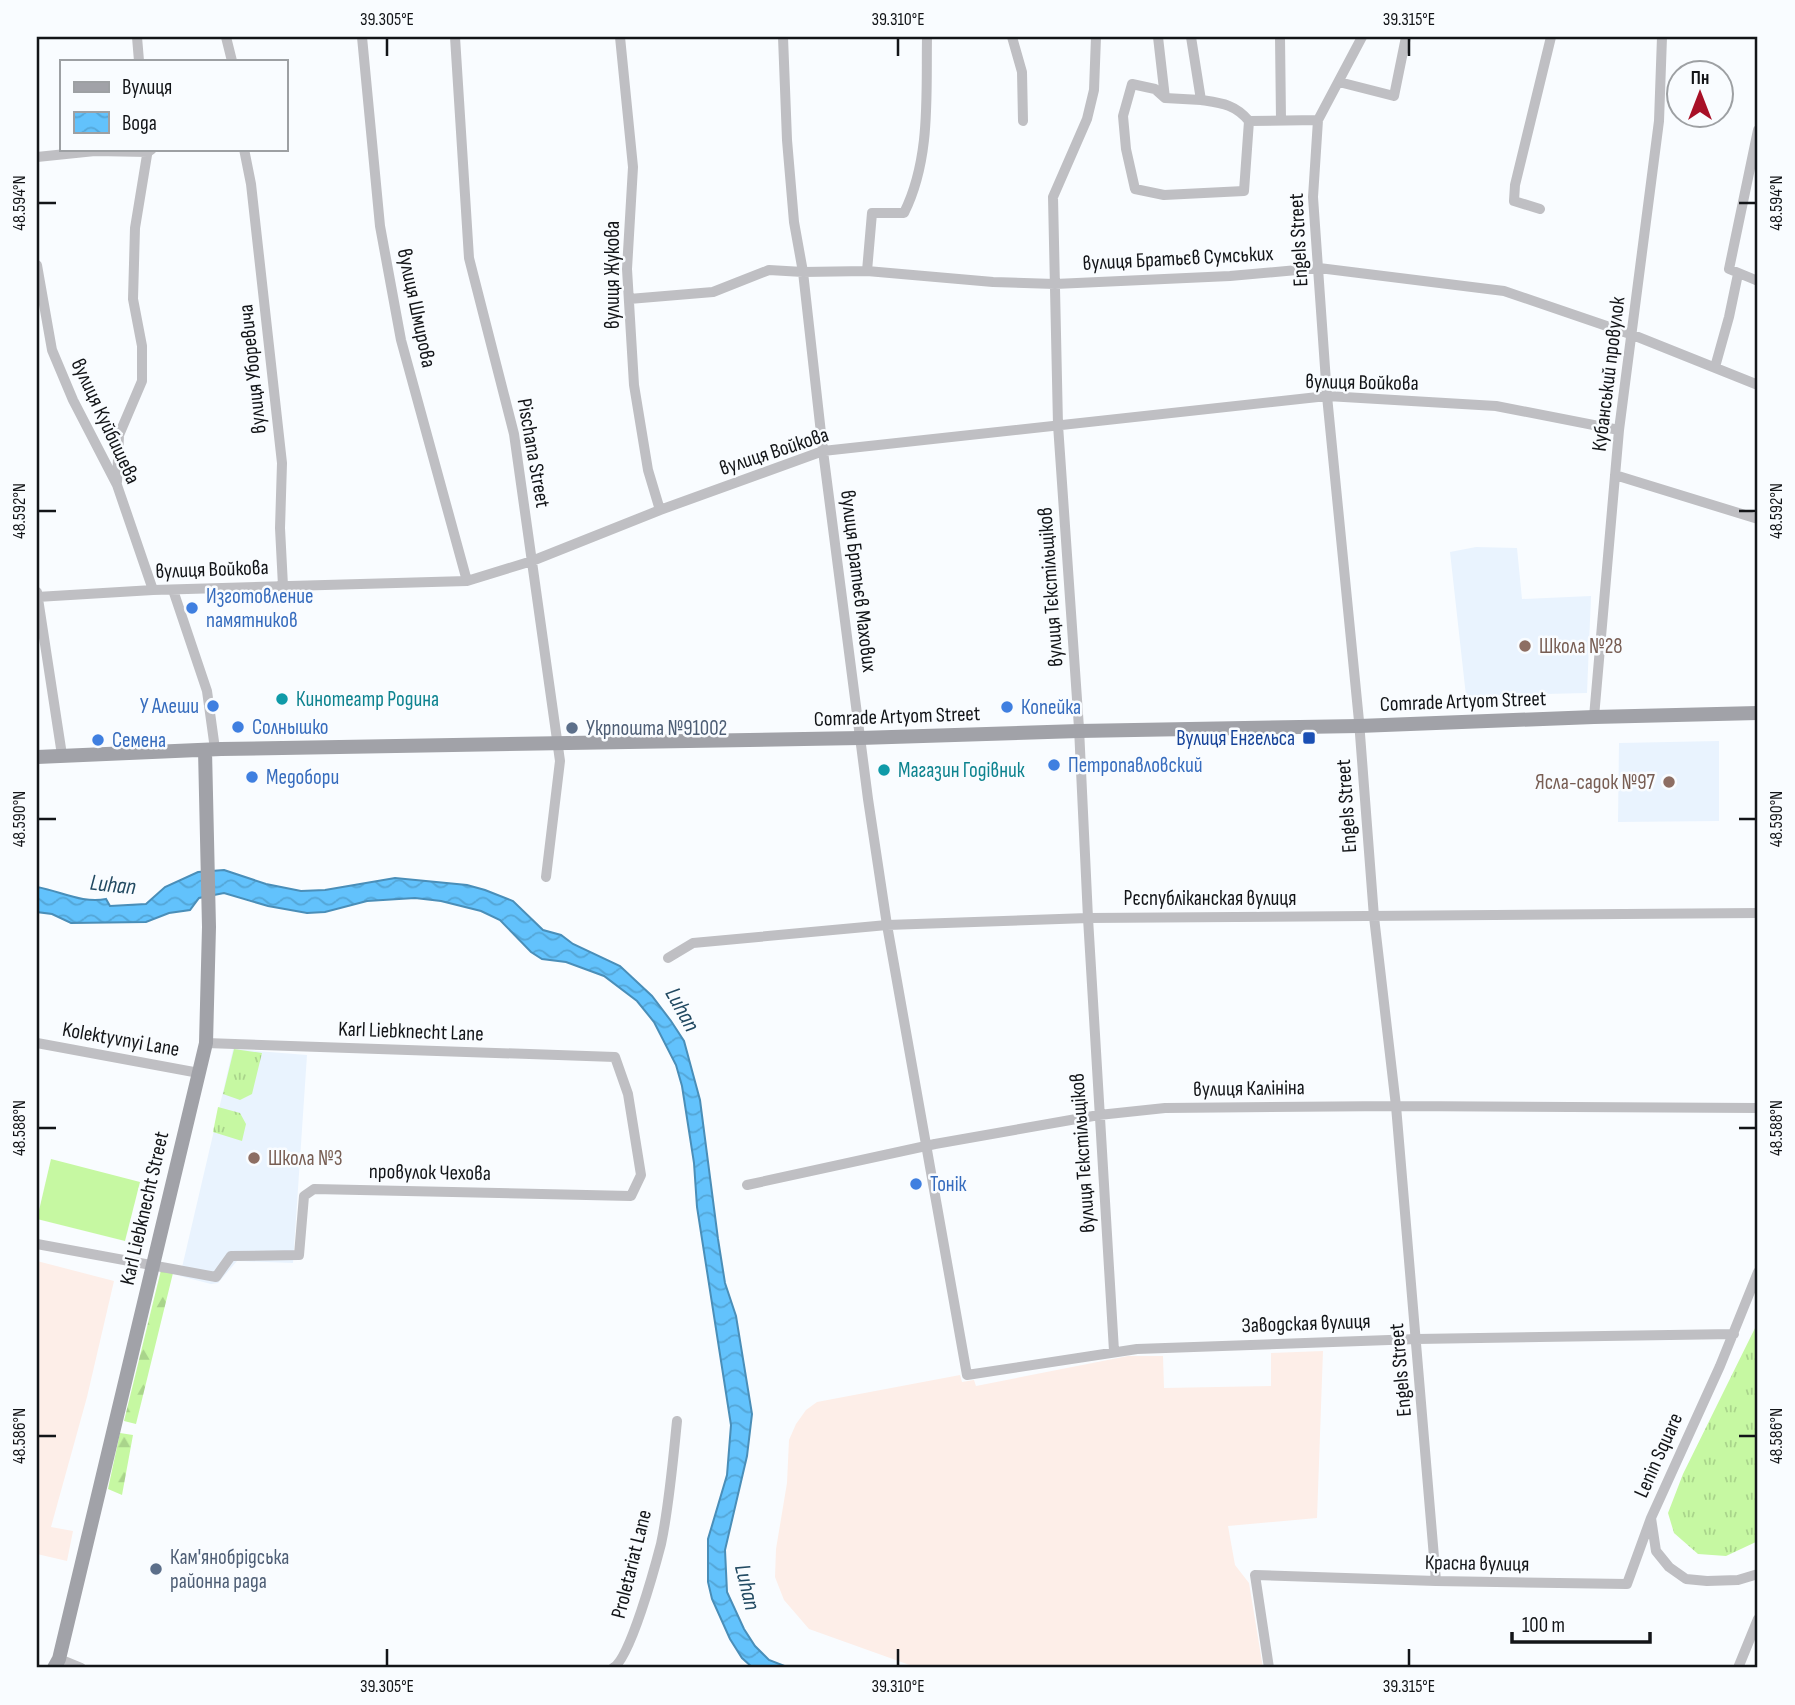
<svg xmlns="http://www.w3.org/2000/svg" width="1795" height="1705" viewBox="0 0 1795 1705" font-family="'Sofia Sans Condensed',sans-serif">
<defs>
<pattern id="grass-tufts" width="24" height="20" patternUnits="userSpaceOnUse" patternTransform="scale(1.75)"><rect width="24" height="20" fill="#c6f8a2"/><path d="M3 7l-1-3M5 7V3M7 7l1-3M15 17l-1-3M17 17v-4M19 17l1-3" fill="none" stroke="#a9d48b"/></pattern>
<pattern id="forest-firs" width="22" height="20" patternUnits="userSpaceOnUse" patternTransform="scale(1.75)"><rect width="22" height="20" fill="#c6f8a2"/><path d="M5 1l3.5 6h-7zM16 11l3.5 6h-7z" fill="#a9d48b"/></pattern>
<pattern id="water-waves" width="16" height="10" patternUnits="userSpaceOnUse" patternTransform="scale(1.75)"><rect width="16" height="10" fill="#62c2fc"/><path d="M0 5q4-4 8 0t8 0" fill="none" stroke="#54a6d7"/></pattern>
</defs>
<rect width="100%" height="100%" fill="#f9fcff"/>
<path fill="#e9f3fe" d="M1476,547L1517,548L1522,599L1591,596L1587,693L1466,696L1450,552Z
M1719,741V821L1618,822L1619,743Z
M233,1049L307,1055L293,1263L237,1261L218,1283L211,1284L180,1276Z"/>
<path fill="#fdeee8" d="M37,1261L114,1281L87,1397L51,1527L73,1531L67,1561L37,1554Z
M1323,1351L1317,1518L1228,1526L1235,1565L1249,1583L1263,1668H918L809,1629L784,1600L775,1577L776,1549L787,1483L789,1440L796,1424L806,1410L817,1402L960,1375L962,1382L974,1380L976,1386L1128,1356H1163L1164,1388L1271,1386V1353Z"/>
<path fill="url(#grass-tufts)" d="M234,1049L262,1053L252,1094L240,1100L223,1094Z
M218,1107L240,1113L246,1124L242,1141L213,1132Z
M1758,1322V1541L1726,1556L1698,1554L1674,1533L1668,1513L1683,1474Z"/>
<path fill="url(#forest-firs)" d="M161,1270L173,1273L136,1424L124,1421Z
M120,1433L133,1435L122,1495L108,1489Z"/>
<path fill="#c6f8a2" d="M51,1159L140,1182L125,1241L37,1219Z"/>
<path fill="url(#water-waves)" stroke="#4a8eb8" stroke-width="2" d="M224,870L266,884L301,891L325,890L395,878L467,885L485,890L513,901L543,930L561,935L573,944L620,966L652,996L671,1021L684,1041L700,1100L718,1239L725,1283L736,1316L752,1414L747,1456L725,1550L727,1592L744,1629L755,1646L769,1660L787,1667L798,1668H753L742,1658L730,1639L712,1599L708,1582V1539L727,1475L731,1425L697,1207L694,1163L682,1086L676,1065L654,1022L637,1001L604,976L566,962L542,959L531,952L500,920L481,911L441,901L415,898L367,901L325,912L307,913L268,906L224,893L199,898L190,910L169,913L146,922L71,923L52,914L37,912V887C60,891 83,904 106,899L110,906L146,904L165,887L198,872Z"/>
<g fill="none" stroke-linecap="round" stroke-linejoin="round">
<path stroke="#bfbfc3" stroke-width="10" d="M137,37L139,61
M226,37L232,61
M362,37L380,226L401,340L467,581
M455,37L469,258L514,434L560,761L546,877
M620,37L633,167L627,269L634,385L648,470L660,510
M783,37L787,140L794,222L803,272L823,451L868,799L887,925L967,1375L1137,1349L1417,1339L1734,1334
M1012,37L1022,72L1023,121
M1096,37L1094,90L1087,119L1053,197L1058,425L1079,728L1088,918L1114,1351
M1158,37L1165,98L1155,89L1132,84L1123,116L1126,149L1135,189L1164,195L1244,191L1249,121
M1191,37L1201,100C1221,103 1235,104 1249,121L1318,120
M1280,37L1281,120
M1362,37L1318,120L1313,197L1327,396L1359,721L1374,917L1396,1106L1436,1581
M1339,82L1394,96L1406,37
M1165,98L1201,100
M1758,130L1729,269L1758,281
M244,149L251,184L282,463L280,528L283,586
M37,157L95,151L148,152L152,149
M1540,209L1514,201L1515,185L1551,37
M37,265L52,350L73,400L117,485L153,590
M867,271L872,213H904C931,159 926,95 927,37
M629,299L713,292L769,270L803,272L867,271L993,282L1055,284L1230,276L1319,268L1504,291L1633,335L1758,385
M1715,367L1729,317L1738,274
M1615,475L1758,519
M117,482L119,435L142,381V346L133,299L135,228L148,149
M173,590L207,691L215,749
M37,592L62,755
M37,597L153,590L467,581L532,561L660,510L823,451L1327,396L1496,406L1619,430
M1594,717L1619,430L1659,121L1662,37
M668,958L693,943L887,925L1088,918L1758,913
M37,1043L199,1073
M747,1185L935,1144L1099,1115L1165,1108L1396,1106L1758,1108
M37,1244L216,1277L231,1256L299,1255L304,1196L314,1189L631,1196L641,1175L628,1094L615,1057L206,1043
M1758,1272L1720,1366L1651,1518L1656,1551L1669,1567L1686,1579L1707,1581L1738,1580L1758,1574
M59,1659L81,1668
M613,1668C630,1659 655,1567 661,1544C669,1507 673,1460 677,1421
M1269,1668L1255,1575L1436,1581L1627,1584L1651,1518
M1738,1668L1758,1619"/>
<path stroke="#a1a2a8" stroke-width="14" d="M37,757L221,749L860,738L1079,731L1359,726L1594,717L1758,713
M54,1668L59,1659L206,1043L209,927L205,750"/>
</g>
<path fill="none" stroke="#131518" stroke-width="2.5" d="M387,38V56M898,38V56M1409,38V56M38,203H56M1739,203H1756M38,511H56M1739,511H1756M38,819H56M1739,819H1756M38,1128H56M1739,1128H1756M38,1436H56M1739,1436H1756M387,1649V1666M898,1649V1666M1409,1649V1666"/>
<g fill="#3f7fe0" stroke="#f9fcff" stroke-width="2.5">
<circle cx="192" cy="608" r="7"/>
<circle cx="213" cy="706" r="7"/>
<circle cx="1007" cy="707" r="7"/>
<circle cx="238" cy="727" r="7"/>
<circle cx="98" cy="740" r="7"/>
<circle cx="1054" cy="765" r="7"/>
<circle cx="252" cy="777" r="7"/>
<circle cx="916" cy="1184" r="7"/>
</g>
<g fill="#8d6e63" stroke="#f9fcff" stroke-width="2.5">
<circle cx="1525" cy="646" r="7"/>
<circle cx="1669" cy="782" r="7"/>
<circle cx="254" cy="1158" r="7"/>
</g>
<g fill="#0f9aa8" stroke="#f9fcff" stroke-width="2.5">
<circle cx="282" cy="699" r="7"/>
<circle cx="884" cy="770" r="7"/>
</g>
<g fill="#5c6f8a" stroke="#f9fcff" stroke-width="2.5">
<circle cx="572" cy="728" r="7"/>
<circle cx="156" cy="1569" r="7"/>
</g>
<rect fill="#1a4fb4" stroke="#f9fcff" stroke-width="2.5" x="1302" y="731" width="14" height="14" rx="3.5"/>
<g text-anchor="middle" stroke-width="5" stroke-linejoin="round" paint-order="stroke">
<g font-size="21" fill="#131518" stroke="#f9fcff">
<text transform="translate(1298 240) rotate(-93)" y="7">Engels Street</text>
<text transform="translate(1178 258) rotate(-3)" y="7">вулиця Братьєв Сумських</text>
<text transform="translate(612 275) rotate(-90)" y="7">вулиця Жукова</text>
<text transform="translate(417 308) rotate(78)" y="7">вулиця Шмирова</text>
<text transform="translate(252 369) rotate(-96)" y="7">вулиця Уборевича</text>
<text transform="translate(1608 374) rotate(-83)" y="7">Кубанський провулок</text>
<text transform="translate(1362 382) rotate(1)" y="7">вулиця Войкова</text>
<text transform="translate(106 421) rotate(65)" y="7">вулиця Куйбишева</text>
<text transform="translate(774 451) rotate(-18)" y="7">вулиця Войкова</text>
<text transform="translate(534 453) rotate(80)" y="7">Pischana Street</text>
<text transform="translate(212 569) rotate(-2)" y="7">вулиця Войкова</text>
<text transform="translate(859 581) rotate(83)" y="7">вулиця Братьєв Махових</text>
<text transform="translate(1050 587) rotate(-94)" y="7">вулиця Тєкстільщіков</text>
<text transform="translate(1463 701) rotate(-2)" y="7">Comrade Artyom Street</text>
<text transform="translate(897 716) rotate(-2)" y="7">Comrade Artyom Street</text>
<text transform="translate(1346 806) rotate(-94)" y="7">Engels Street</text>
<text x="1210" y="905">Рєспубліканская вулиця</text>
<text transform="translate(411 1031) rotate(2)" y="7">Karl Liebknecht Lane</text>
<text transform="translate(121 1039) rotate(10)" y="7">Kolektyvnyi Lane</text>
<text transform="translate(1249 1088) rotate(-1)" y="7">вулиця Калініна</text>
<text transform="translate(1082 1153) rotate(-94)" y="7">вулиця Тєкстільщіков</text>
<text transform="translate(430 1172) rotate(1)" y="7">провулок Чехова</text>
<text transform="translate(144 1208) rotate(-77)" y="7">Karl Liebknecht Street</text>
<text transform="translate(1306 1323) rotate(-2)" y="7">Заводская вулиця</text>
<text transform="translate(1400 1370) rotate(-95)" y="7">Engels Street</text>
<text transform="translate(1658 1455) rotate(-66)" y="7">Lenin Square</text>
<text transform="translate(1477 1563) rotate(1)" y="7">Красна вулиця</text>
<text transform="translate(631 1564) rotate(-76)" y="7">Proletariat Lane</text>
</g>
<g font-size="21" fill="#366cbe" stroke="#f9fcff" text-anchor="start">
<text x="206" y="603">Изготовление<tspan x="206" dy="24">памятников</tspan></text>
<text x="199" y="713" text-anchor="end">У Алеши</text>
<text x="1021" y="714">Копейка</text>
<text x="252" y="734">Солнышко</text>
<text x="112" y="747">Семена</text>
<text x="1068" y="772">Петропавловский</text>
<text x="266" y="784">Медобори</text>
<text x="930" y="1191">Тонік</text>
</g>
<g font-size="21" fill="#785e54" stroke="#f9fcff" text-anchor="start">
<text x="1539" y="653">Школа №28</text>
<text x="1655" y="789" text-anchor="end">Ясла-садок №97</text>
<text x="268" y="1165">Школа №3</text>
</g>
<g font-size="21" fill="#0d838f" stroke="#f9fcff" text-anchor="start">
<text x="296" y="706">Кинотеатр Родина</text>
<text x="898" y="777">Магазин Годівник</text>
</g>
<g font-size="21" fill="#4e5e75" stroke="#f9fcff" text-anchor="start">
<text x="586" y="735">Укрпошта №91002</text>
<text x="170" y="1564">Кам'янобрідська<tspan x="170" dy="24">районна рада</tspan></text>
</g>
<g font-size="21" fill="#164399" stroke="#f9fcff" text-anchor="end">
<text x="1295" y="745">Вулиця Енгельса</text>
</g>
<g font-size="23" font-style="italic" fill="#224a62" stroke="#f9fcff">
<text transform="translate(113 884) rotate(6)" y="8">Luhan</text>
<text transform="translate(683 1009) rotate(61)" y="8">Luhan</text>
<text transform="translate(748 1587) rotate(76)" y="8">Luhan</text>
</g>
</g>
<rect width="1795" height="1705" fill="none" stroke="#f9fcff" stroke-width="77"/>
<rect x="60" y="60" width="228" height="91" fill="#f9fcff" stroke="#9da0a3" stroke-width="2"/>
<rect x="74" y="82" width="35" height="10" fill="#a1a2a8" stroke="#9da0a3" stroke-width="2"/>
<text x="122" y="94" font-size="21" fill="#131518">Вулиця</text>
<rect x="74" y="112" width="35" height="21" fill="url(#water-waves)" stroke="#9da0a3" stroke-width="2"/>
<text x="122" y="130" font-size="21" fill="#131518">Вода</text>
<g transform="translate(1700 94)"><circle r="33" fill="#f9fcff" stroke="#9da0a3" stroke-width="2"/>
<path d="M0-5L12 26L0 18L-12 26Z" fill="#a81027"/>
<text y="-10" font-size="19" font-weight="bold" text-anchor="middle" fill="#131518">Пн</text>
</g>
<path d="M1512 1632v10h138v-10" fill="none" stroke="#131518" stroke-width="3.5"/>
<text x="1522" y="1632" font-size="21" fill="#131518" stroke="#f9fcff" stroke-width="5" paint-order="stroke">100 m</text>
<rect x="38" y="38" width="1718" height="1628" fill="none" stroke="#131518" stroke-width="2.5"/>
<g font-size="18" text-anchor="middle" fill="#131518">
<text x="387" y="25">39.305°E</text>
<text x="898" y="25">39.310°E</text>
<text x="1409" y="25">39.315°E</text>
<text transform="translate(19 203) rotate(-90)" y="6">48.594°N</text>
<text transform="translate(1776 203) rotate(-90)" y="6">48.594°N</text>
<text transform="translate(19 511) rotate(-90)" y="6">48.592°N</text>
<text transform="translate(1776 511) rotate(-90)" y="6">48.592°N</text>
<text transform="translate(19 819) rotate(-90)" y="6">48.590°N</text>
<text transform="translate(1776 819) rotate(-90)" y="6">48.590°N</text>
<text transform="translate(19 1128) rotate(-90)" y="6">48.588°N</text>
<text transform="translate(1776 1128) rotate(-90)" y="6">48.588°N</text>
<text transform="translate(19 1436) rotate(-90)" y="6">48.586°N</text>
<text transform="translate(1776 1436) rotate(-90)" y="6">48.586°N</text>
<text x="387" y="1692">39.305°E</text>
<text x="898" y="1692">39.310°E</text>
<text x="1409" y="1692">39.315°E</text>
</g>
</svg>
